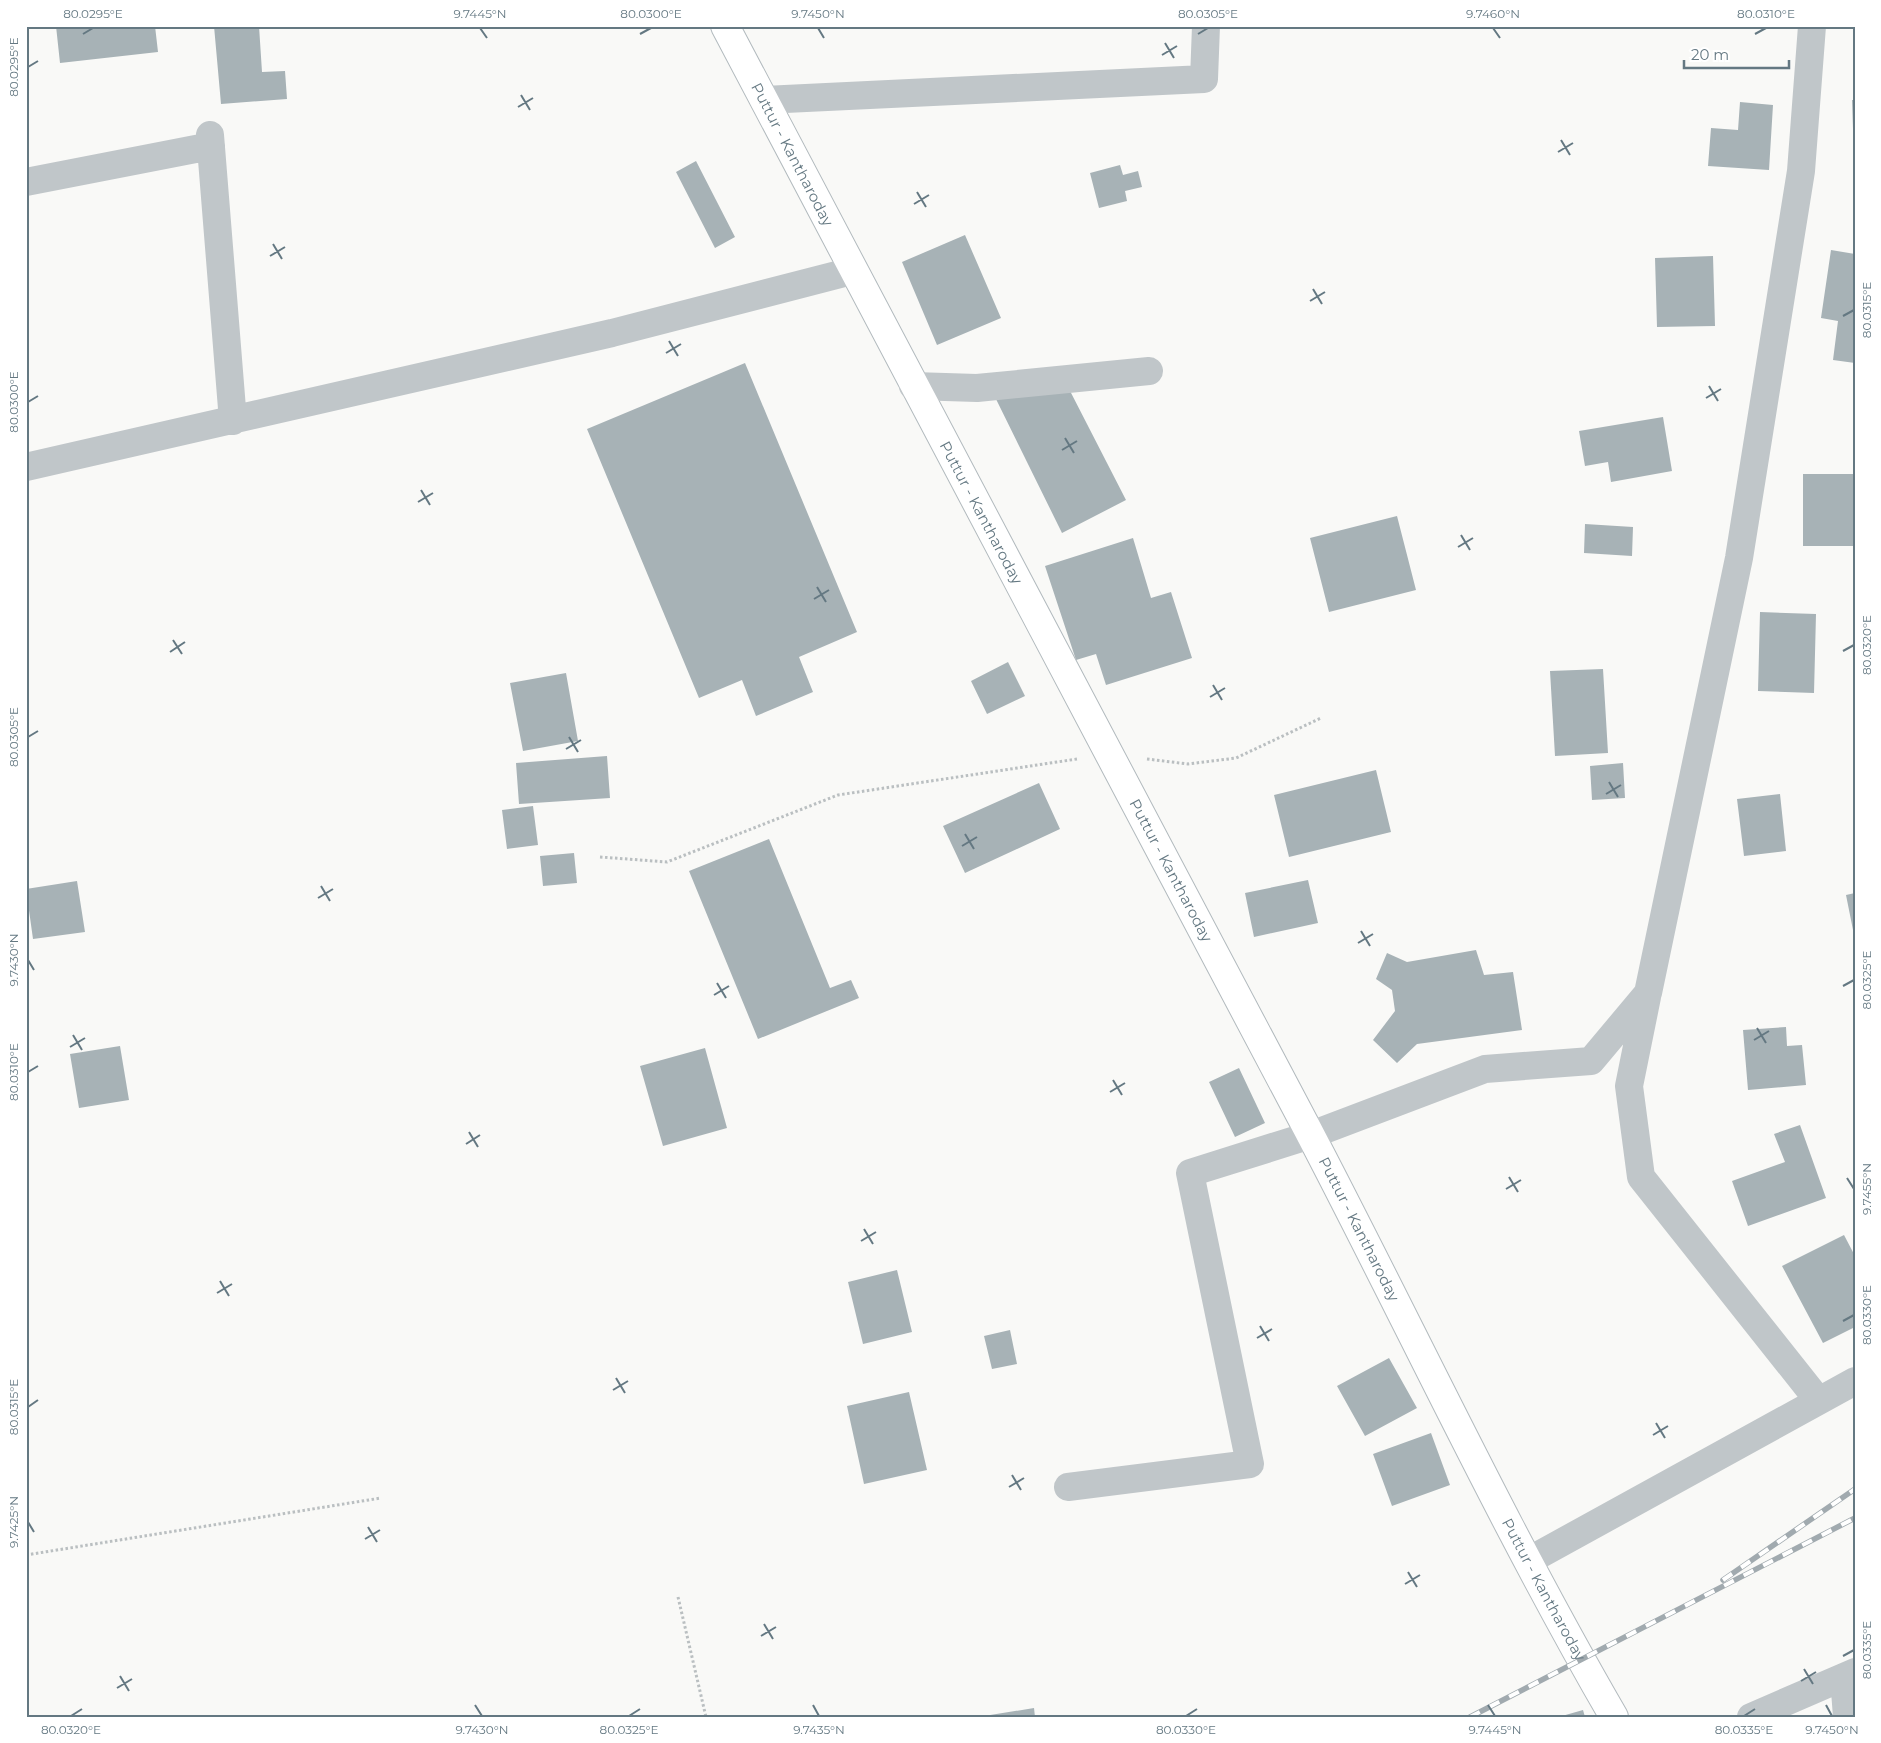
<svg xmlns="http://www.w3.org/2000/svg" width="1881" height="1743" viewBox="0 0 1881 1743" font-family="Montserrat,sans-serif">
<rect width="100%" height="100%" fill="#f9f9f7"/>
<path fill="#a7b2b6" d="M56,26H155L158,52L60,63Z
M214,26H259L262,72L285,71L287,99L221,104Z
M1852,100H1855V129H1853Z
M1740,102L1773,105L1769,170L1708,166L1711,128L1738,130Z
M696,161L735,237L715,248L676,172Z
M1120,165L1123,175L1138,171L1142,187L1125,191L1127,201L1099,208L1090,173Z
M965,235L1001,318L937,345L902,262Z
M1831,250L1855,254V363L1833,360L1838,321L1821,318Z
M1713,256L1715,326L1657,327L1655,258Z
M745,363L857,632L799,657L813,692L756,716L742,680L699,698L587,429Z
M1068,387L1126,500L1062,533L994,395Z
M1663,417L1672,471L1611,482L1608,462L1585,466L1579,431Z
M1803,474H1855V546H1803Z
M1397,516L1416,590L1329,612L1310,538Z
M1585,524L1633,527L1632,556L1584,553Z
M1133,538L1151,598L1171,592L1192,658L1106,685L1096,654L1076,660L1045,566Z
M1760,612L1816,614L1814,693L1758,691Z
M1008,662L1025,696L987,714L971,681Z
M1603,669L1608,753L1555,756L1550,671Z
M566,673L578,741L523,751L510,683Z
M607,756L610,798L519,804L516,763Z
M1623,763L1625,798L1592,800L1590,766Z
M1376,770L1391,832L1289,857L1274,795Z
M1039,783L1060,829L965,873L943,826Z
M1780,794L1786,851L1744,856L1737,799Z
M533,806L538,845L507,849L502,810Z
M769,839L830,988L851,980L859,998L758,1039L689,871Z
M574,853L577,883L543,886L540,856Z
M1308,880L1318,923L1254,937L1245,893Z
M77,881L85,932L33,939L26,889Z
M1855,893V935H1854L1846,895Z
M1476,950L1484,975L1513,972L1522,1030L1417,1044L1397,1063L1373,1040L1395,1011L1392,990L1376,979L1387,953L1407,962Z
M1786,1027L1787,1046L1802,1045L1806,1085L1748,1090L1743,1030Z
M120,1046L129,1100L79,1108L70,1054Z
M705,1048L727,1128L663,1146L640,1066Z
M1239,1068L1265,1123L1235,1137L1209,1082Z
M1800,1125L1826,1198L1748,1226L1732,1181L1785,1162L1774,1134Z
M1844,1235L1855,1256V1327L1823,1343L1782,1266Z
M897,1270L912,1332L863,1344L848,1282Z
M1010,1330L1017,1364L992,1369L984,1336Z
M1389,1358L1417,1408L1365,1436L1337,1386Z
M909,1392L927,1470L864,1484L847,1406Z
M1431,1433L1450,1485L1392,1506L1373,1454Z
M1034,1708L1035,1717H984V1716Z
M1583,1710L1585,1717H1562V1716Z"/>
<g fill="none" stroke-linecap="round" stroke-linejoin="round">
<defs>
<g id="secondary">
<path id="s1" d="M725,26C917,396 1114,762 1308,1130C1410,1325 1503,1526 1614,1717"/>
</g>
</defs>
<use href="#secondary" stroke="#b2babe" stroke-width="30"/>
<path stroke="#babfc1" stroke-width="3" stroke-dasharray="2.5 2.5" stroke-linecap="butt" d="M1147,759L1188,764L1236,758L1321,718
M600,857L667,862L838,795L1077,759
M26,1555L381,1498
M678,1597L706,1717"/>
<path stroke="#c0c6c9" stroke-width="28" d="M764,100L1204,79L1206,26
M210,135L233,421
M26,182L211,146
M913,386L977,388L1149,371
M26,467L612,333L852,271
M1647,997L1629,1086L1641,1177L1818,1400
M1068,1487L1250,1464L1190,1173L1311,1135L1485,1069L1591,1061L1648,993L1739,558L1801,171L1812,26
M1528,1561L1855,1381
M1844,1677L1847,1717
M1751,1717L1855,1672"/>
<use href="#secondary" stroke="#fff" stroke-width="28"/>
<defs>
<path id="rail" d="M1723,1580L1855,1489
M1470,1717L1855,1518"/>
</defs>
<use href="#rail" stroke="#a1aaaf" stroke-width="5.5"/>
<use href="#rail" stroke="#fff" stroke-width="4" stroke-dasharray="11" stroke-linecap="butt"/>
</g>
<path fill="none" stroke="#647882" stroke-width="2" d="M480,28L487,38M818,28L824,38M1493,28L1500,38M83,34L93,28M640,34L651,28M1198,34L1208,28M1755,34L1766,28M1165,43L1174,58M1162,55L1177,46M28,67L38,61M521,95L530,110M518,107L533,98M1561,140L1570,155M1558,152L1573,143M917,192L926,207M914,204L929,195M273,244L282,259M270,256L285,247M1313,289L1322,304M1310,301L1325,292M1843,316L1854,310M669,341L678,356M666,353L681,344M1709,386L1718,401M1706,398L1721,389M28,402L38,396M1065,438L1074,453M1062,450L1077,441M421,490L430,505M418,502L433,493M1461,535L1470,550M1458,547L1473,538M817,587L826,602M814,599L829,590M173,640L182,654M1843,651L1854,645M170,652L185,642M1213,685L1222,700M1210,697L1225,688M28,737L38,731M569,737L578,752M566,749L581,740M1609,782L1618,797M1606,794L1621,785M965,834L974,849M962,846L977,837M321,886L330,901M318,898L333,889M1361,931L1370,946M1358,943L1373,934M28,960L34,970M717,983L726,998M1843,986L1854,980M714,995L729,986M1757,1028L1766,1043M73,1035L82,1050M1754,1040L1769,1031M70,1047L85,1038M28,1072L38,1066M1113,1080L1122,1095M1110,1092L1125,1083M469,1132L478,1147M466,1144L480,1135M1509,1177L1518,1192M1847,1178L1854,1189M1506,1189L1521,1180M864,1229L873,1244M861,1241L876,1232M220,1281L229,1296M217,1293L232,1284M1843,1321L1854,1315M1260,1326L1269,1341M1257,1338L1272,1329M616,1378L625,1393M613,1390L628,1381M28,1407L38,1400M1656,1423L1665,1438M1653,1435L1668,1426M1012,1475L1021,1490M1009,1487L1024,1478M28,1522L34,1532M368,1527L377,1542M365,1539L380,1530M1408,1572L1417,1587M1405,1584L1420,1575M764,1624L773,1639M761,1636L776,1627M1843,1656L1854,1650M1804,1669L1813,1684M120,1676L129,1691M1801,1681L1816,1672M117,1688L132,1679M475,1705L482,1716M813,1705L819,1716M1488,1705L1495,1716M1826,1705L1832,1716M71,1716L82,1709M629,1716L640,1709M1186,1716L1197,1709M1744,1716L1755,1709"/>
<g text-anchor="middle" stroke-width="5" stroke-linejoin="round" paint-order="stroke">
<g font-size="15" fill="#647882" stroke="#fff">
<text dy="5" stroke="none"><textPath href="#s1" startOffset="145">Puttur - Kantharoday</textPath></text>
<text dy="5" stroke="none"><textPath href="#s1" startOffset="550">Puttur - Kantharoday</textPath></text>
<text dy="5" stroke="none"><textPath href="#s1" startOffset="955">Puttur - Kantharoday</textPath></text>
<text dy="5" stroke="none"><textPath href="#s1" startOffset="1360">Puttur - Kantharoday</textPath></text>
<text dy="5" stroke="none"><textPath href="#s1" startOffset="1765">Puttur - Kantharoday</textPath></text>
</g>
</g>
<rect width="1881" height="1743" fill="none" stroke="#ffffff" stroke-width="55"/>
<path d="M1684 60v8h105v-8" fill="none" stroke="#647882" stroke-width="2.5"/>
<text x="1691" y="60" font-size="15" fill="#647882" stroke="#ffffff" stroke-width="4" paint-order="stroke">20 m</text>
<rect x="28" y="28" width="1826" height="1688" fill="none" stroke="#647882" stroke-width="2"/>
<g font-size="12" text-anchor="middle" fill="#647882">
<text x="93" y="18">80.0295°E</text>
<text x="480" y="18">9.7445°N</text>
<text x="651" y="18">80.0300°E</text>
<text x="818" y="18">9.7450°N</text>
<text x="1208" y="18">80.0305°E</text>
<text x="1493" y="18">9.7460°N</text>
<text x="1766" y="18">80.0310°E</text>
<text transform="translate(14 67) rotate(-90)" y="4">80.0295°E</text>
<text transform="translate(1867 310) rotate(-90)" y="4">80.0315°E</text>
<text transform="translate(14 402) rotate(-90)" y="4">80.0300°E</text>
<text transform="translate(1867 645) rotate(-90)" y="4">80.0320°E</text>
<text transform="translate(14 737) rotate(-90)" y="4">80.0305°E</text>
<text transform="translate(14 960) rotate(-90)" y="4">9.7430°N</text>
<text transform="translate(1867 980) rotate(-90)" y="4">80.0325°E</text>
<text transform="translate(14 1072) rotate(-90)" y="4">80.0310°E</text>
<text transform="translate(1867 1189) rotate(-90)" y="4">9.7455°N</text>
<text transform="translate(1867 1315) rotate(-90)" y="4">80.0330°E</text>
<text transform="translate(14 1407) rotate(-90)" y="4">80.0315°E</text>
<text transform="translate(14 1522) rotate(-90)" y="4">9.7425°N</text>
<text transform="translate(1867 1650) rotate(-90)" y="4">80.0335°E</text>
<text x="71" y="1734">80.0320°E</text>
<text x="482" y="1734">9.7430°N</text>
<text x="629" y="1734">80.0325°E</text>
<text x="819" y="1734">9.7435°N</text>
<text x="1186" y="1734">80.0330°E</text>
<text x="1495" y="1734">9.7445°N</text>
<text x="1744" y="1734">80.0335°E</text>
<text x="1832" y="1734">9.7450°N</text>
</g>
</svg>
